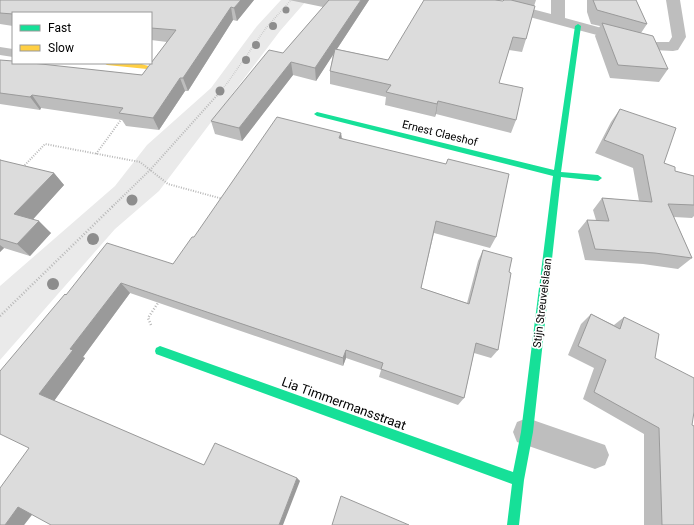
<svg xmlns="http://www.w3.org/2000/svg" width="694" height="525" viewBox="0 0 694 525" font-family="Roboto,sans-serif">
<rect width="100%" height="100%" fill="#fff"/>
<path fill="#eaeaea" d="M281,0H307L280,31L159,191L115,229L0,360V286L115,186L147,145L211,88L257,26Z"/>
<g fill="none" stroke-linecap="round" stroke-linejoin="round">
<path stroke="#b8b8b8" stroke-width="1.5" stroke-dasharray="0.5 1.5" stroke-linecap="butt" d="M219,93L228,82L266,28L291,0"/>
<path stroke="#b8b8b8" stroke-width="2" stroke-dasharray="1 1.5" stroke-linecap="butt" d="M96,154L123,117
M23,167L45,144L140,162L168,184L223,199
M112,207L150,170L220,92"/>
<path stroke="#b8b8b8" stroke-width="2.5" stroke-dasharray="1 2" stroke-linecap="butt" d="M0,316L113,206
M151,325L148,318L160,300"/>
<path fill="#bebebe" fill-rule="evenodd" d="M475,0H497L551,14V0H565V18L653,42H669L672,37L666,0H680L686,37L678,50L673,51L653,50L477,3Z
M0,47L13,49V57L0,55Z
M527,418L605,445L609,455L605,465L595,469L517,442L513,432L517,422Z"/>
<path fill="#16e098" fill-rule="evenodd" d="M578,24L581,26L561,172L598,175L602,178L598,181L561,177L533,432L524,480L519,525H507L512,484L156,354L155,351L156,348L160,346L513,472L521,432L553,176L317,116L314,114L317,112L554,170L575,26Z"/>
<path fill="#ffcf43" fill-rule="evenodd" d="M104,63C115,63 141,61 150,67L147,69L107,65Z"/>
</g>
<g fill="#8d8d8d">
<circle cx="286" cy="10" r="3.5"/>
<circle cx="273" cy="26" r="4"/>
<circle cx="256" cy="45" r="4"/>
<circle cx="246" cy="60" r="4"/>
<circle cx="220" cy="91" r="4.5"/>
<circle cx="132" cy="200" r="5.5"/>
<circle cx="93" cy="239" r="6"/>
<circle cx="53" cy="284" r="6"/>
</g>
<path fill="#bdbdbd" d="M0,0H254L237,21L233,20L188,91H185L159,130L126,126L122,120L41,108L40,110L0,104V60L142,75L167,42L151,40V13H13V26L0,24Z
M289,0H369L337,49L388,60L503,1L504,0H503H536L534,6L526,39L522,52L509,50L499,83L516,120L511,133L436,114L435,117L385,105L386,97L330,84V71L333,54L316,81L293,75L242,141L215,134L211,121L283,53L323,7Z
M587,0H636L647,24L641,33L668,69L659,82L610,78L595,36L600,26L591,24L587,12Z
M620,109L664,163L675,171L694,176V216L692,218L674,217L692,258L678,269L643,264L585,260L578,231L587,220H596L593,210L602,198L639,201L633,168L595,153L611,122Z
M341,133L342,138L496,237L490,248L434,233L421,288L467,303L478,261L483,250L509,272L498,350L491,358L474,353L464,398L458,405L379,377L381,370L346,358L343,366L130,293L83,357L85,358L54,401L204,465L297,478L300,481L32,515L24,525H0L29,448L66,295L173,264L194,237Z
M0,159L2,161L54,173L64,185L33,219L51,233L30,256L4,248L0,252Z
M591,314L614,325L624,317L655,358L692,425L694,525H644V434L583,399L594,368L568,355L581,324Z"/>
<path fill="#9a9a9a" d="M241,0H254L237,21L234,8Z
M361,0H369L316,81L315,68Z
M231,7L233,20L188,91L183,78Z
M291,62L293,75L242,141L239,128Z
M180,78L185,91L159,130L153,118Z
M32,95L41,108L40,110L30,97Z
M438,101L436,114L435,117L437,104Z
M341,133L342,145L339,138Z
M54,173L64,185L27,226L14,214Z
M39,221L51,233L30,256L17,244Z
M0,245L4,248L0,252Z
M121,283L130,293L83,357L85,358L54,401L39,394L70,349Z
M346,350V358L343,366V358Z
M297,478L300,481L283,525H279Z
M18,507L36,509L24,525H5Z"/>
<path fill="#dcdcdc" stroke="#9a9a9a" d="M0,0H241L234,8L231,7L183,78H180L153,118L119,113L123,108L32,95L30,97L0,93V60L13,61V63H32L142,75L176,30L151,28V13H13V14L0,13Z
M329,0H361L315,68L291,62L239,128L211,121L269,50L283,53Z
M424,0H495L503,1L504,0H511L535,6L526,39L513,37L499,83L523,88L516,120L438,101L437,104L386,92L391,85L330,71L335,49L388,60Z
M593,0H636L647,24L597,10Z
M602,23L653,36L668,69L618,65Z
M620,109L676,128L664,163L675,167V171L694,176V205L668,204L692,258L655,253L595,249L587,220L609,221L602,198L652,202L643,155L604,140Z
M277,117L341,133L339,138L446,164L448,159L509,174L496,237L436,221L421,288L469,304L483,250L512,258L509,272L511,273L498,350L476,343L464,398L381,369L383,363L346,350L343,358L121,283L70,349L73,350L39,394L204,465L215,443L297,478L279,525H51L18,507L5,525H0V488L29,448L0,434V371L65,294L66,295L107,243L173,264L192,237H194Z
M0,160L54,173L14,214L39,221L17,244L0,239Z
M591,314L620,329L624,317L659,334L655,358L694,378V412L692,425L694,426V525H662L659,428L594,392L606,360L578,346Z
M341,496L409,525H332Z"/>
<g text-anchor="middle" stroke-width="3.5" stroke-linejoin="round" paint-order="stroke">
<g font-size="11" fill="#000" stroke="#fff">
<text transform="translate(440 133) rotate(14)" y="4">Ernest Claeshof</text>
<text transform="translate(542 303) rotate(-83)" y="4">Stijn Streuvelslaan</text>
</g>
<g font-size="13" fill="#000" stroke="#fff">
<text transform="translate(344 403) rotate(20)" y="5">Lia Timmermansstraat</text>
</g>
</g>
<rect x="12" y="12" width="140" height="52" fill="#ffffff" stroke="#999999"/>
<rect x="20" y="25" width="20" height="6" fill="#16e098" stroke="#999999"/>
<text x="48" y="32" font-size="12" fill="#000000">Fast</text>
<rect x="20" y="45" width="20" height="6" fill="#ffcf43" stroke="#999999"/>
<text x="48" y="52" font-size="12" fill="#000000">Slow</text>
</svg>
